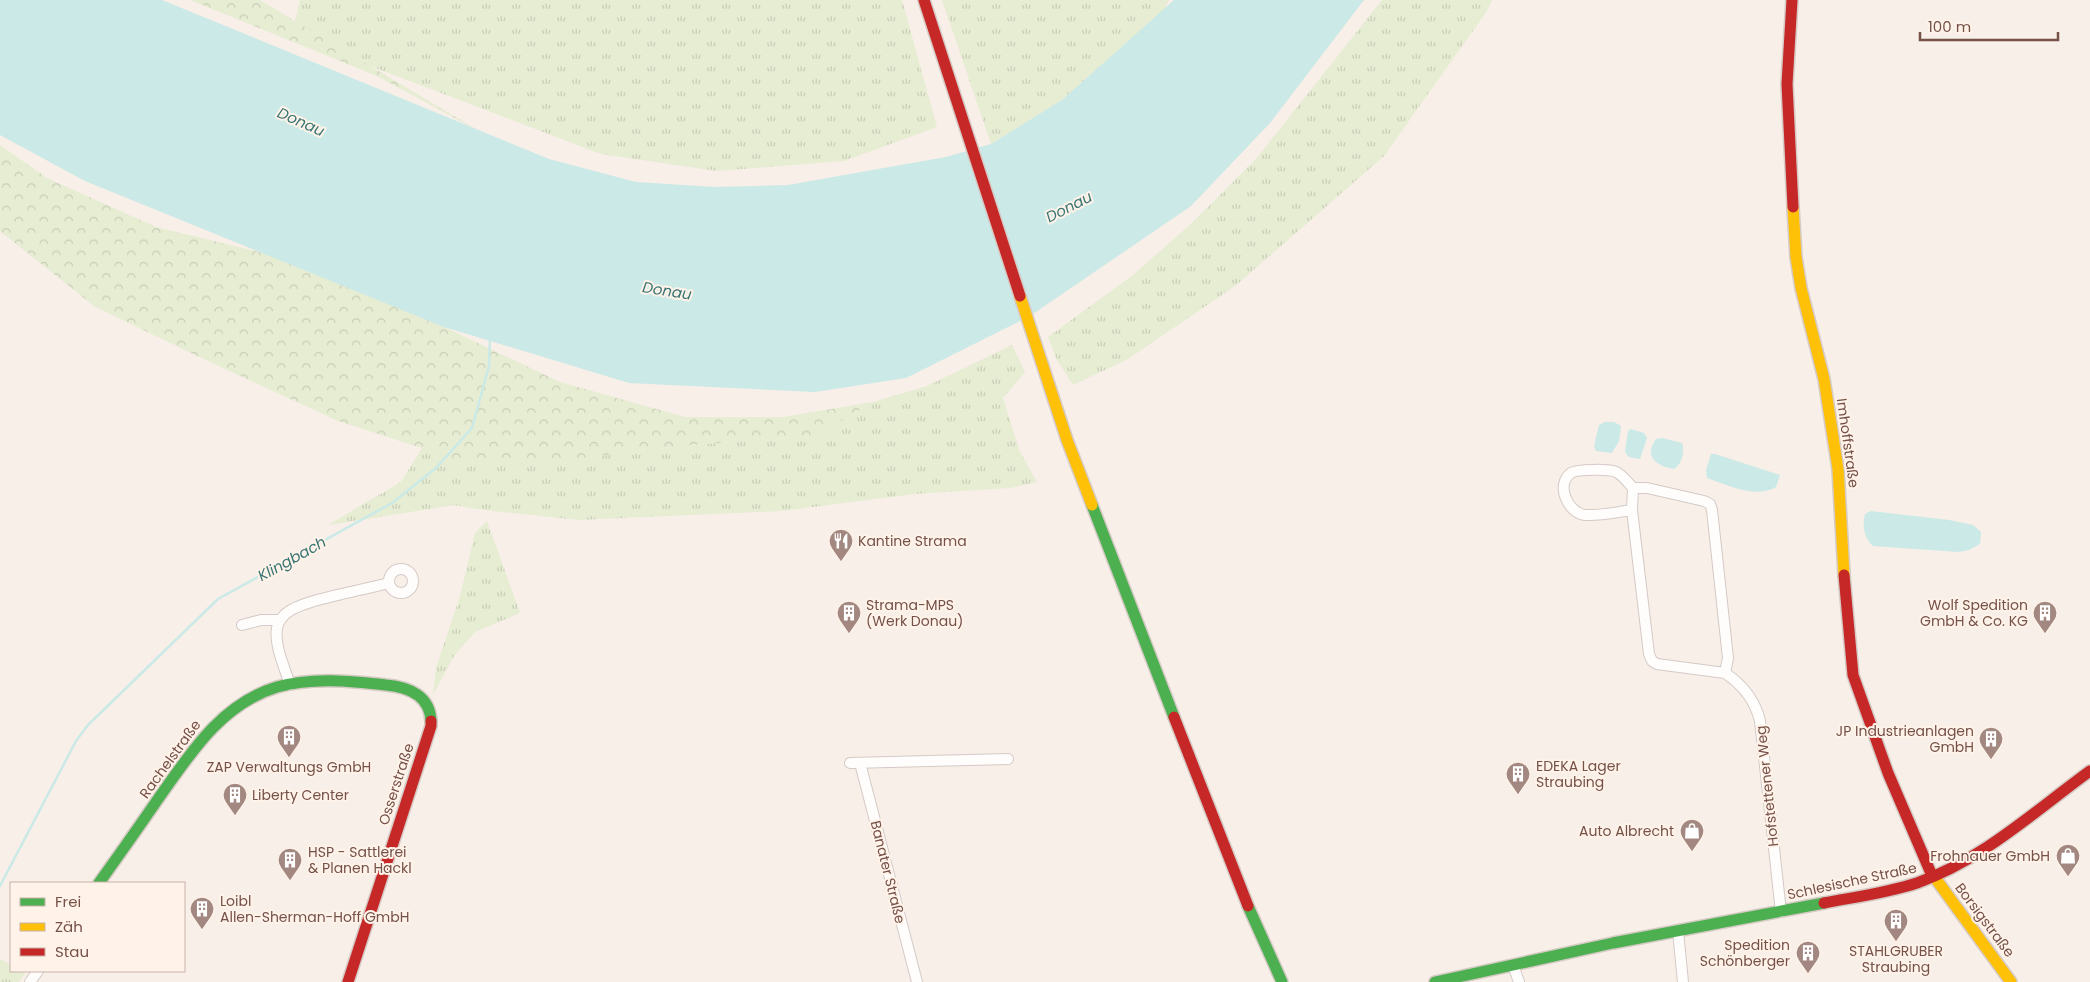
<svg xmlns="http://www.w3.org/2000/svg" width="2090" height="982" viewBox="0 0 2090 982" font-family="Poppins,sans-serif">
<defs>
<pattern id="grass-tufts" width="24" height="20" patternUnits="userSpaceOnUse" patternTransform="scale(1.25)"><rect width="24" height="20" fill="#e6edd3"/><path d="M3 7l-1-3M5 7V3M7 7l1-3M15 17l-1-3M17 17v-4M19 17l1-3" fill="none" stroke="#c9cdb7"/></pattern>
<pattern id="forest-crowns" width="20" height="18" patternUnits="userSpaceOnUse" patternTransform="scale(1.25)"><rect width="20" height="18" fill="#e6edd3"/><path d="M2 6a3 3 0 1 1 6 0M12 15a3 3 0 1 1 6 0" fill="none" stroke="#c9cdb7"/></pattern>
</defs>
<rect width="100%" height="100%" fill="#f7efe8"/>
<path fill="url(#grass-tufts)" d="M300,0H902L937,127L844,161L717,171L601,154L365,64L295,21Z
M942,0H1169L1164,10L1062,100L991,144Z
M1382,0H1492L1487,11L1384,156L1235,286L1128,359L1073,385L1057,360L1048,337L1133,275L1192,223L1256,159Z
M1012,345L1025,372L1003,398L1020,452L1037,482L1010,488L914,494L782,511L579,520L476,509L455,505L328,525L401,482L422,448L566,460L689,445L816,436L873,402L927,386Z
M487,521L520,613L475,632L454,656L433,695L436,668L460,596L475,533Z
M0,959L11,965V971H21L25,973L19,982H0Z"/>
<path fill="url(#forest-crowns)" d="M190,0H260L484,134L377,76Z
M0,145L47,178L156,227L267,254L444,327L560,382L685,417H783L873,402L816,436L689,445L566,460H459L338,421L197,356L94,306L0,231Z"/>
<path fill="#cae9e7" d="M0,0H162L549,159L636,182L715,187L788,185L946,157L991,144L1062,100L1174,0H1364L1270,123L1191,206L1030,316L906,378L815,392L629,383L444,327L85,181L0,135Z
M1605,422H1614L1621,426L1619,441L1612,453L1596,451L1594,446L1599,425Z
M1631,429L1644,433L1647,438L1640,459L1629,457L1625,452L1628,431Z
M1662,438L1682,443C1685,451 1682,464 1674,469C1657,466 1643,457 1656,439Z
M1711,454H1715L1780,475L1776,487C1756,499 1727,485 1707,478L1706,470Z
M1871,511L1949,520L1973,525L1981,532L1980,544L1969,550L1959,552L1873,546C1864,538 1862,525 1865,514Z"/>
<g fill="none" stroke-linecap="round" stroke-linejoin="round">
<path stroke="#cae9e7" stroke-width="2.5" d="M0,886L76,741L88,725L218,599L392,503L436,468L472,428L489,366L490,339"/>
<defs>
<path id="street" d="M1632,510C1617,512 1600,516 1585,515C1568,513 1555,485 1571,473C1577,469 1610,469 1616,472C1623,475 1628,483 1633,488
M389 581a12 12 0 1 1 24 0a12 12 0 1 1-24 0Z
M242,625L261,620H280
M1725,673L1657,664L1652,661L1649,654L1632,510L1633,488H1647L1704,501L1710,504L1712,510L1728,658L1725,673C1743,685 1755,700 1760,721L1781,912
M290,685C285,668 274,646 277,628C278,622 283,615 288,612C303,600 367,589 389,583
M850,763L1008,759
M860,763L917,982
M1678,931L1683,982
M1513,965L1519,982
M30,982L38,971"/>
<path id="fast" d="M1092,505L1174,717
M99,883C119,855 139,827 158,799C190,754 221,704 277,687C312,677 351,681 386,685C409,687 430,696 431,721
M1248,906L1282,982
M1435,982L1613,943L1824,903"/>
<path id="slow" d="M1793,207L1796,257L1801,288L1824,379L1838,469L1844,575
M1020,296L1067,440L1092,505
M1930,871L2011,982"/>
<path id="jam" d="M924,0L1020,296
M1792,0L1787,84L1793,207
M1844,575L1853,675L1888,773L1930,871
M1174,717L1248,906
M1824,903C1855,897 1887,893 1917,883C1982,860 2035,811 2090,771
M348,982L431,726V721"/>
</defs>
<use href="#street" stroke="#d5cac6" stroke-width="12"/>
<use href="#fast" stroke="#d6cac5" stroke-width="14"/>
<use href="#slow" stroke="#d6cac5" stroke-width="14"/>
<use href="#jam" stroke="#d6cac5" stroke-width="14"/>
<use href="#street" stroke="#fefdfc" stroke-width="10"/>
<use href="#fast" stroke="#4caf50" stroke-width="11"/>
<use href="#slow" stroke="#ffc107" stroke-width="11"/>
<use href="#jam" stroke="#c62828" stroke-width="11"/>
</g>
<defs>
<symbol id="restaurant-pin" viewBox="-11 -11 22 30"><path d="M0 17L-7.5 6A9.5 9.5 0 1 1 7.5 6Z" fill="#a28880" stroke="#fff3e9"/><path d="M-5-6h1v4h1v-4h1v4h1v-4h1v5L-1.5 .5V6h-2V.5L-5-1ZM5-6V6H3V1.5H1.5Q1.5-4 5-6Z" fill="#fff"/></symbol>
<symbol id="building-pin" viewBox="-11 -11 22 30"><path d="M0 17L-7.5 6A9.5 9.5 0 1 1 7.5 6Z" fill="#a28880" stroke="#fff3e9"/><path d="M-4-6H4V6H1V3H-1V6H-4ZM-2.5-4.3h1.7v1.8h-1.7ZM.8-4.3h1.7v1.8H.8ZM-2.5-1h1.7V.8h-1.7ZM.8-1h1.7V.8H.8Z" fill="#fff"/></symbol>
<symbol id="shop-pin" viewBox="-11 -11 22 30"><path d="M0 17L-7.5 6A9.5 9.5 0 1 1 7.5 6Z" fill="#a28880" stroke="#fff3e9"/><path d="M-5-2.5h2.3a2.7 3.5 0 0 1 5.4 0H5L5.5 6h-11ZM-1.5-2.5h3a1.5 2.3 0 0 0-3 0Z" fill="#fff"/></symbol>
</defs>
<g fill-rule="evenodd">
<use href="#restaurant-pin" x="827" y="527" width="28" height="38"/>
<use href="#building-pin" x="835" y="599" width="28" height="38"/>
<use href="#building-pin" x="2031" y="599" width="28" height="38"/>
<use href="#building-pin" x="275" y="723" width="28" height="38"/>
<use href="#building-pin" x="1977" y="725" width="28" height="38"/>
<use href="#building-pin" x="1504" y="760" width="28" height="38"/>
<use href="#building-pin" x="221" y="781" width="28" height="38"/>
<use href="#shop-pin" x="1678" y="817" width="28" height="38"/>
<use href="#shop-pin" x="2054" y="842" width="28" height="38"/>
<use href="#building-pin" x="276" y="846" width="28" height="38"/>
<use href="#building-pin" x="188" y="895" width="28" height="38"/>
<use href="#building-pin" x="1882" y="907" width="28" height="38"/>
<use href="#building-pin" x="1794" y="939" width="28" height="38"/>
</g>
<g text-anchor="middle" stroke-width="4" stroke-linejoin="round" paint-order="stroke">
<g font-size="14" fill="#755148" stroke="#fff3e9">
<text transform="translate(1848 443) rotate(82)" y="5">Imhoffstraße</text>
<text transform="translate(170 759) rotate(-54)" y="5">Rachelstraße</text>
<text transform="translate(396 784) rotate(-72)" y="5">Osserstraße</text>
<text transform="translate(1767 786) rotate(-96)" y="5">Hofstettener Weg</text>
<text transform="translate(888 872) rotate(76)" y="5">Banater Straße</text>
<text transform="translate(1852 881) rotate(-12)" y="5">Schlesische Straße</text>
<text transform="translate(1985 920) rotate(53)" y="5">Borsigstraße</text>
</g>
<g font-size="14" fill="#755148" stroke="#fff3e9" text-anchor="start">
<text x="858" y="546">Kantine Strama</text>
<text x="866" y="610">Strama-MPS<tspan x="866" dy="16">(Werk Donau)</tspan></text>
<text x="2028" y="610" text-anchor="end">Wolf Spedition<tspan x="2028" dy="16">GmbH &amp; Co. KG</tspan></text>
<text x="1974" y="736" text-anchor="end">JP Industrieanlagen<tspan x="1974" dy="16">GmbH</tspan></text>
<text x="1536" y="771">EDEKA Lager<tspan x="1536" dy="16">Straubing</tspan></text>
<text x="289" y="772" text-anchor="middle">ZAP Verwaltungs GmbH</text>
<text x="252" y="800">Liberty Center</text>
<text x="1674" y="836" text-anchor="end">Auto Albrecht</text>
<text x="308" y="857">HSP - Sattlerei<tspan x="308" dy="16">&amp; Planen Hackl</tspan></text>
<text x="2050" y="861" text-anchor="end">Frohnauer GmbH</text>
<text x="220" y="906">Loibl<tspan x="220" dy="16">Allen-Sherman-Hoff GmbH</tspan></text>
<text x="1790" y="950" text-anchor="end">Spedition<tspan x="1790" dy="16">Schönberger</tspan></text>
<text x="1896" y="956" text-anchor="middle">STAHLGRUBER<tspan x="1896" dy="16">Straubing</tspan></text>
</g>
<g font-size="15" font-style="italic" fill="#387474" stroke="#fff3e9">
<text transform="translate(301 122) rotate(24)" y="5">Donau</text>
<text transform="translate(1069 207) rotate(-27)" y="5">Donau</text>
<text transform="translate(667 291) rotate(9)" y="5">Donau</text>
<text transform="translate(292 559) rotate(-29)" y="5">Klingbach</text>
</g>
</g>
<rect x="10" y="882" width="175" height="90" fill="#fff3e9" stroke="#c8b2a9"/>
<rect x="20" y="898" width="25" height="8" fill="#4caf50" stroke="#c8b2a9"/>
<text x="55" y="907" font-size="15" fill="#755148">Frei</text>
<rect x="20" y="923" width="25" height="8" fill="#ffc107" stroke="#c8b2a9"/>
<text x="55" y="932" font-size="15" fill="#755148">Zäh</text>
<rect x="20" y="948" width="25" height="8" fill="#c62828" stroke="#c8b2a9"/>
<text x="55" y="957" font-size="15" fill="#755148">Stau</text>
<path d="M1920 32v8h138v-8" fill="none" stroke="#755148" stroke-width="2.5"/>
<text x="1928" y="32" font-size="15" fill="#755148" stroke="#fff3e9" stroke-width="4" paint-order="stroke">100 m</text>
</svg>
